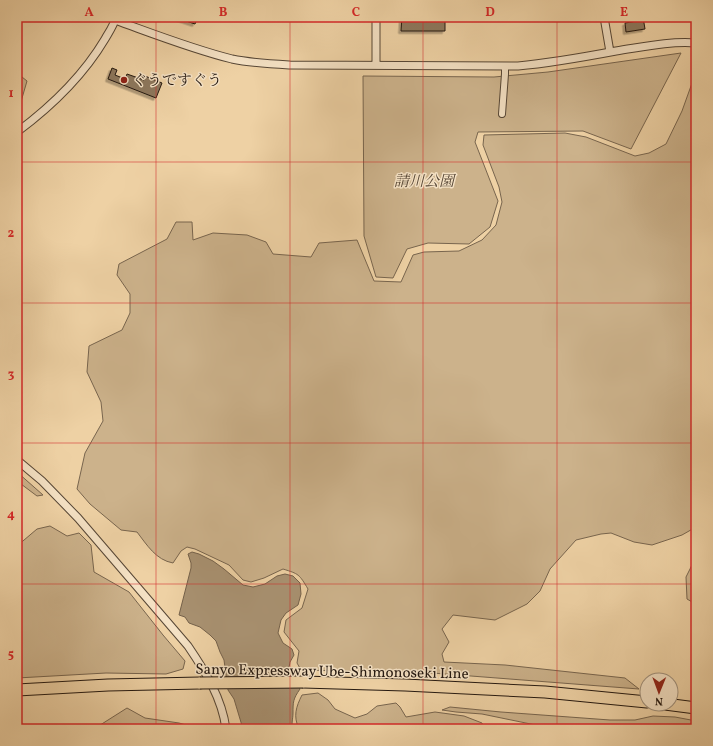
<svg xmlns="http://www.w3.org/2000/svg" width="713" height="746" viewBox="0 0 713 746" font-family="Vollkorn,'Noto Serif JP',serif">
<defs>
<filter id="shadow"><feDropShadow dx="-2.5" dy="2.5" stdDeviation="0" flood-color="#0004"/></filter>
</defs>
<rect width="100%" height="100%" fill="#eed1a4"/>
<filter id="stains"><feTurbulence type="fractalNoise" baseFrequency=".005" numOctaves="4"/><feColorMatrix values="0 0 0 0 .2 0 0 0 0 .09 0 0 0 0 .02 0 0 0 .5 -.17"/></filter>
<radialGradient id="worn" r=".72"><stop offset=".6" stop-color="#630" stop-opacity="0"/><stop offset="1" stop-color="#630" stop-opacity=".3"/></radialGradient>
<path fill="#ccb28b" stroke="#78654e" d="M681,53L631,149L583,131L478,132L475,142L498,201L490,227L469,244L428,243L407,249L393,278L376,277L364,236L363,76L494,77L548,72Z
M696,72V527L682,535L652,545L634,542L611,533L601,534L576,540L550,569L540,591L527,604L495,620L453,615L442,629L449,642L442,654L444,662L505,665L625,678L639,689L432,673L301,670L297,663L299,651L284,632L286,620L302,608L308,589C299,574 299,574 283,569L264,578L251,582L243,580L229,565L195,549L187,547L181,551L173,563C156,560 147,545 137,532L121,530L90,504L77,489L85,453L103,421L101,402L87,372L89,346L122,330L130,313V294L117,275L119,264L167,239L176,222H192L193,240L213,233L247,235L266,242L273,254L311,257L319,243L357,240L374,281L401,282L413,255L424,252L459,251L482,240L496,225L502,202L499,187L483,145L484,135L565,133L586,137L635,156L649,153L666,144L682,111Z
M17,73L27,81L20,105L17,108Z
M17,472L43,495L37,496L17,481Z
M50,526L67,536L79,533L91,545L94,572L129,592L163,635L185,661L183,669L166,674L106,673L17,678V546L37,529Z
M696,557V607L694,603L687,599L686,577Z
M318,693L328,700L335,709L355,718L367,714L377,706L396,703L400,707L406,717L435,712L464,716L482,723L484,729H299C293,716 296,707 302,695Z
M450,707L501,712L610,720H635L653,716L675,717L691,720L696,722V729H555L482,714L456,712L442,710Z
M127,708L145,718L179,723L200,729H92L97,727Z
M17,723L35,727L41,729H17Z"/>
<path fill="#a99272" stroke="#74614b" d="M192,552L199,554L213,561L224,569L243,585L253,587L265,584L277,576L285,574L293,576L300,583L301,594L298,605L286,613L281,620L278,633L283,643L292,649L294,655L290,662L289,668L297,675L300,689C293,699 293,702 293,713C293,719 291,723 293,729H243L234,699L228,690L224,660L220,652L216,641L210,635L200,627L189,623L185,617L179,615L191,568V563L188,554Z"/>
<path fill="#8d785d" stroke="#241810" filter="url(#shadow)" d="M177,17H198L195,24L177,18Z
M402,17H445V31H401Z
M636,17H643L645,29L626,32L625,23L637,21Z
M112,68L117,70L115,75L125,79L127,74L144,80L145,76L162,83L156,98L108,79Z"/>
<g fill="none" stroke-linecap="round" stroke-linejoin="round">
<defs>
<path id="minor" d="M502,114L505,74V66"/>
<path id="tertiary" d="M604,17L610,52
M115,20C154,34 192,49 232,59C251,63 271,64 290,65L518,66C551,63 584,57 616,51C643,47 669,41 696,43
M376,65V17
M17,132C52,106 83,76 105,39C109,32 114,25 116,17
M17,460L42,481L78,518L188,646C205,671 222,698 226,729"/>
<path id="motorway" d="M303,682L405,685L545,692L647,702
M17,690L108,685L200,683
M665,704L696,708"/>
</defs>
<use href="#minor" stroke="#564635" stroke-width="8"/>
<use href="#tertiary" stroke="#564635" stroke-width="9"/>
<use href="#motorway" stroke="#241810" stroke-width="13"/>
<use href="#minor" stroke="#f4e1c4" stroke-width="6"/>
<use href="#tertiary" stroke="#f4e1c4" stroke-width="7"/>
<use href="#motorway" stroke="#eed1a4" stroke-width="11"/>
<defs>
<path id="motorway-bridge" d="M200,683L303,682"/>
</defs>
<use href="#motorway-bridge" stroke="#241810" stroke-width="13" stroke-linecap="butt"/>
<use href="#motorway-bridge" stroke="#eed1a4" stroke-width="11"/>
</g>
<path fill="none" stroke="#d62828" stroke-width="1" stroke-opacity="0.55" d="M156,17V729M290,17V729M423,17V729M557,17V729M17,162H696M17,303H696M17,443H696M17,584H696"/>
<circle fill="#8f2418" stroke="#f4e1c4" stroke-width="1.5" cx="124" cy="80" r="4"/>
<g text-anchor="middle" stroke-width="3" stroke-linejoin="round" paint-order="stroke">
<g font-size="15" fill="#241810" stroke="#f4e1c4" text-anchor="start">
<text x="132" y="85">ぐうですぐう</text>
</g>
<g font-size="15" font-style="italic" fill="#564635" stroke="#f4e1c4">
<text x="424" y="186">請川公園</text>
</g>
<g font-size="15" fill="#241810" stroke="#f4e1c4">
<text transform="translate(332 671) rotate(1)" y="5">Sanyo Expressway Ube-Shimonoseki Line</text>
</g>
</g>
<rect width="713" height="746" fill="none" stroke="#eed1a4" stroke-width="44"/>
<g transform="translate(659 692) rotate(181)"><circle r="19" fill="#f4e1c4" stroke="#a1917c"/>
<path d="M0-3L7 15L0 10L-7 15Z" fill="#8f2418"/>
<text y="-6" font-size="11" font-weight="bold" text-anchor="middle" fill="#241810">N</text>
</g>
<rect x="22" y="22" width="669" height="702" fill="none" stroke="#d62828" stroke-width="1.5"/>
<g font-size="13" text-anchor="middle" font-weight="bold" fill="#d62828">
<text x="89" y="16">A</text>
<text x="223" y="16">B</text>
<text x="356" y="16">C</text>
<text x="490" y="16">D</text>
<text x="624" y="16">E</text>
<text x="11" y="97">1</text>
<text x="11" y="237">2</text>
<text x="11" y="378">3</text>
<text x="11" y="518">4</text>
<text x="11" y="658">5</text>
</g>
<rect width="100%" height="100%" filter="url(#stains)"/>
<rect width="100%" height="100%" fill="url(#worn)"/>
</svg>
